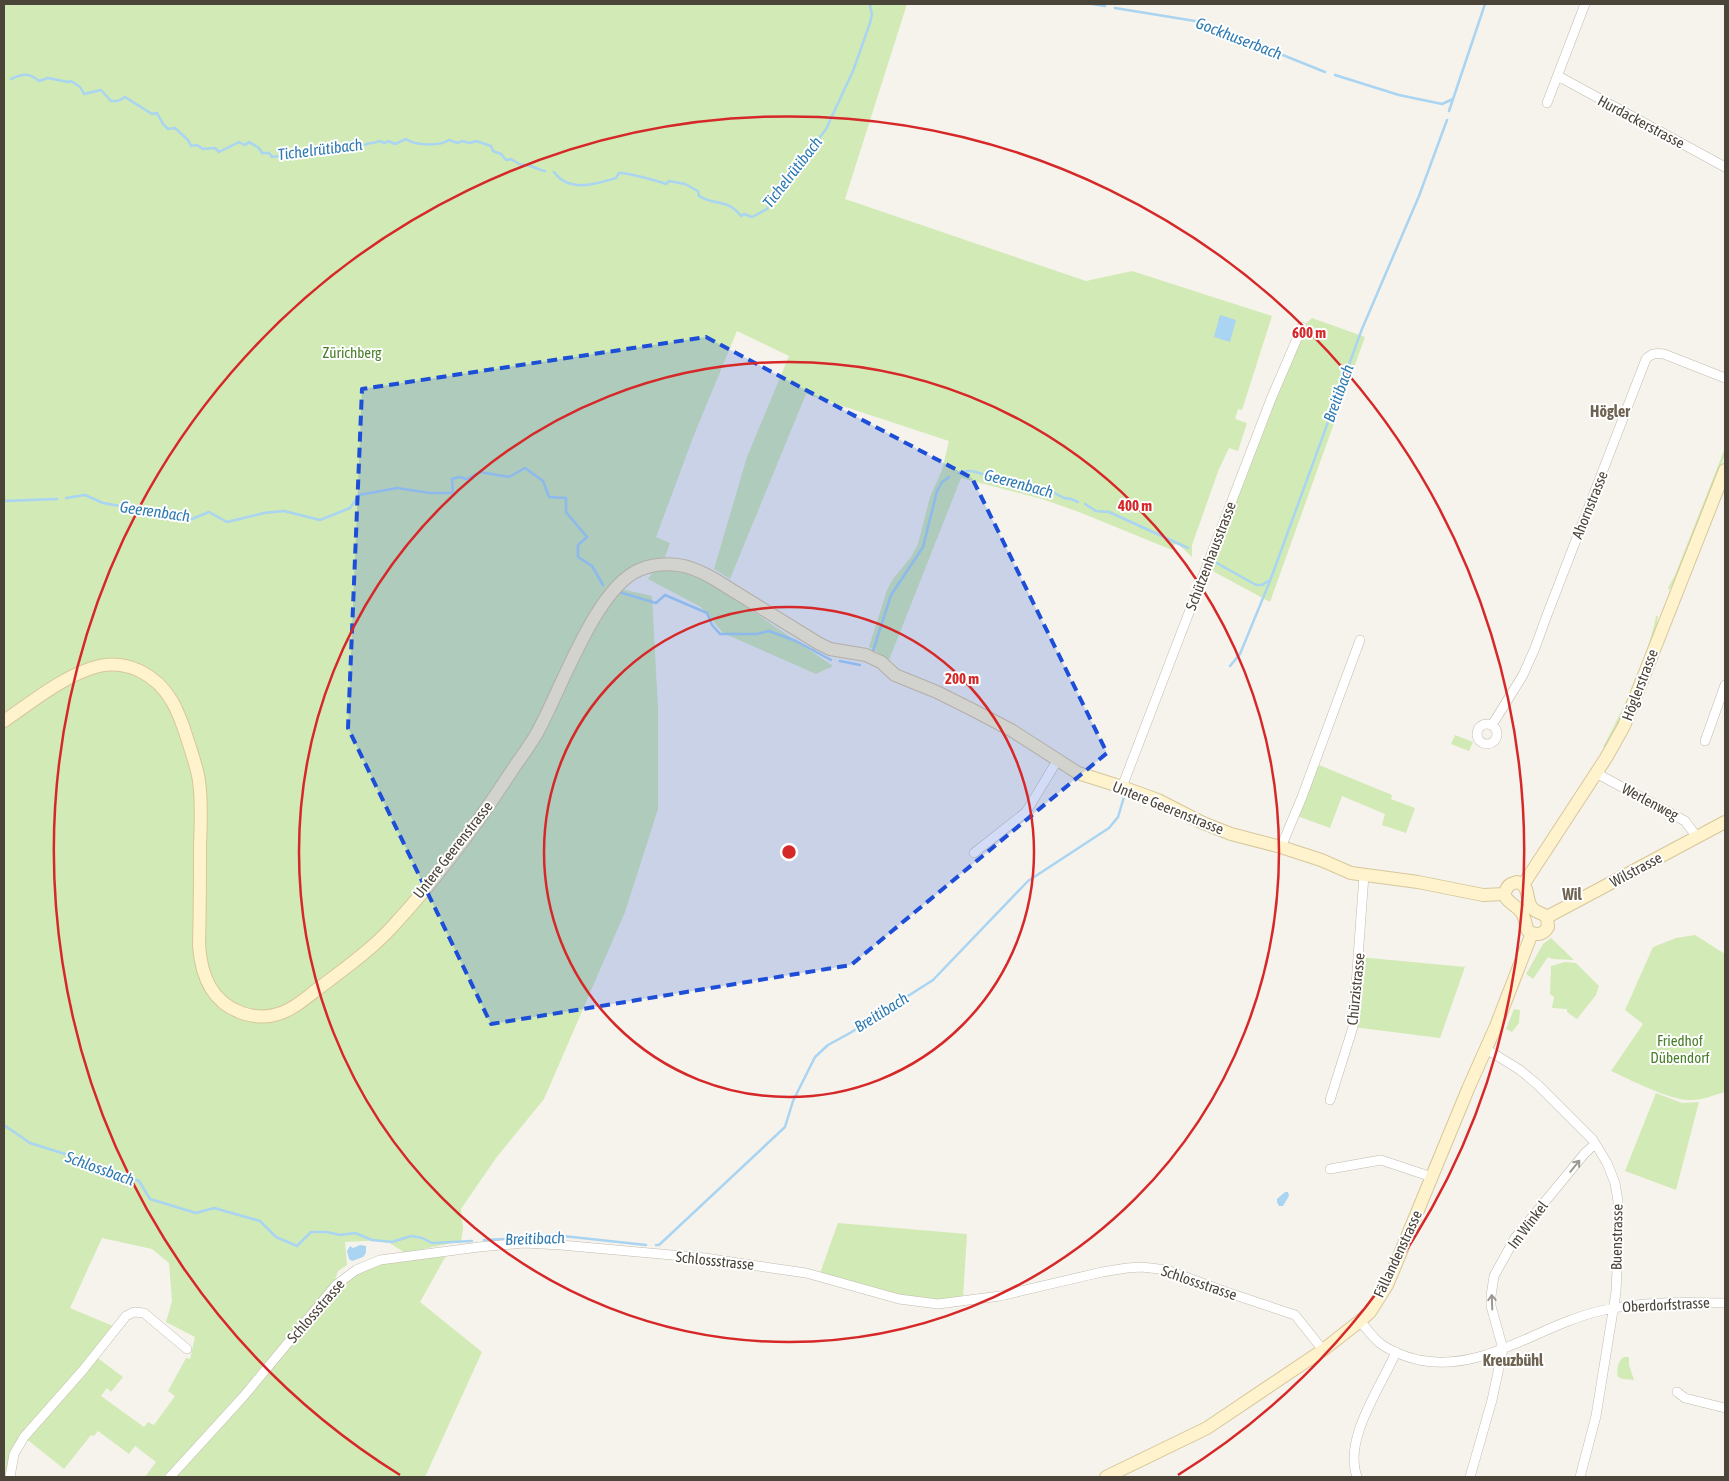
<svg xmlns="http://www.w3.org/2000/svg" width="1729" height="1481" viewBox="0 0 1729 1481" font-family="'Asap Condensed',sans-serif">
<rect width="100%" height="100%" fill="#f6f3ec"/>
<path fill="#d2eab5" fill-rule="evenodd" d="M4,4H907L845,199L1086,281L1132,271L1272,316L1242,410L1238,409L1235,419L1247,423L1238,451L1229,448L1219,469L1192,545V557L1176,542L1172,550L1079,512L1042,499L961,478L889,660L869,647L887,590L893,579L911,557L918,544L930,497L942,470L949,441L806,394L730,579L714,569L747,457L789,356L737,331L694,435L656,537L670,543L662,565L680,570L717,587L833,666L816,674L723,633L701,607L648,579L655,569L632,579L621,589L652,596L658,708V809L625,912L544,1099L496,1158L461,1209L463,1229L461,1241L405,1253L385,1240L345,1242L347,1265L338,1271L335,1280L210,1430L163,1477H145L156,1462L135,1446L129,1454L98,1431L94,1436L91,1435L64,1469L24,1437L10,1477H4ZM102,1238L152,1249L169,1263L172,1301L166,1322L195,1337L190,1359L186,1358L168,1391L175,1396L154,1425L148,1422L144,1427L101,1396L107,1388L111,1392L123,1377L95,1356L113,1326L70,1308Z
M1312,318L1365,337L1270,602L1207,568L1302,327Z
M1725,448V455L1676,579L1669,590L1668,588L1675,575Z
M1656,616H1658L1656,630L1623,716L1606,748L1603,747C1618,720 1630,693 1641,665C1647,649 1653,633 1656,616Z
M1455,735L1473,742L1469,751L1451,744Z
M1319,765L1392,795L1391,799L1415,808L1406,833L1382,825L1385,814L1342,796L1330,828L1297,816Z
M1695,935L1725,954V1092C1714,1095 1703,1100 1691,1100C1671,1101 1631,1080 1611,1071L1643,1024L1625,1010L1653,947L1676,938Z
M1551,938L1574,960L1552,959L1548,957L1533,979L1526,974L1543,944Z
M1359,957L1465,967L1440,1038L1353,1027Z
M1565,962L1576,963L1599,986L1596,995L1577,1019L1567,1012V1009L1552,1008L1554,997L1550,994L1551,966Z
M1514,1009L1520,1010L1519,1023L1512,1032L1506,1029Z
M1656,1093L1682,1103L1699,1102L1676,1190L1625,1171Z
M838,1223L967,1234L963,1297L932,1300L907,1297L820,1273Z
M447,1254L420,1302L482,1352L425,1477H175L335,1292C344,1284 352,1276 363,1270C387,1257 419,1257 447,1254Z
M1624,1357H1629V1365L1634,1380L1623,1379L1618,1377C1616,1371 1618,1360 1624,1357Z"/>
<path fill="#a9d4f2" d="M1220,315L1236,320L1230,342L1214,337Z
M1285,1192H1288L1289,1196L1283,1206H1279L1277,1202V1199Z
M360,1245L366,1246V1253L363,1257L352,1261L349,1259L347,1251L350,1246L353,1248Z"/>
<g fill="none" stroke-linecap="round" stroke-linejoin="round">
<path stroke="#a9d4f2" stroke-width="2.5" d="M1092,4L1105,6
M1115,8L1201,22L1325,72
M1335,75L1399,95L1442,104L1453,99
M11,79C22,74 29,72 39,81L48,78L68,82L71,81L80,87L84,94L101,90L111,101H118L125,97L152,114L157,113L163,124L168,129L175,128L188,140L191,146L197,145L203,149L215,148L219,152L239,142L245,145L249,142L259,148L262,153H269L272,157L305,153L350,142L364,145C370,142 374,144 379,141L385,143L388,141L395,144L406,139C415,146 440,146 449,140L458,143L462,141L470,143L476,141L491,146L493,151L501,154L506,160L511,159L521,165C531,163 536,170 545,171
M1449,111L1485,4
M554,172C569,193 596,184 616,178L619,173C625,172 658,181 666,184L669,181L685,184L698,191L699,196C715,206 727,198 741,216L744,214L752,217L767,209L826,129L853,71L870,23L872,14L870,6L872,4
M959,473C974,466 987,479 1003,479L1007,483L1024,484L1031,489H1047L1064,498L1071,499L1078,502
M66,498L85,495L103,503L192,519L209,512L227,522L264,513L284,511L320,520L350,508L359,495L397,488L430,493H453L452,479L459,477L467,479L480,472L509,477L525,468L543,481L549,497L566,498V512L587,537L578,545V557L592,566L603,585
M4,501L57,499
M1085,504L1096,511L1109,512L1188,548
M1215,562L1256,585H1262L1268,581
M619,592L656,603L665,595L707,613L712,625L720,634H757L769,631L796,641L831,660
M873,651L891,595L923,547L937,491L942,482L949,477
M840,661L860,665
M1230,666L1240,654L1270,581L1362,329L1419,196L1447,120
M4,1125L30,1143L84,1160L139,1181L150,1199L196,1213L214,1208L260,1221L276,1237L297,1246L311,1232H327L340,1235L355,1233L372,1240L392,1242L411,1236L422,1238L432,1243L472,1241
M484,1240L563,1236L646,1245
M656,1245H659L785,1127L793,1101L815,1057L828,1045L850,1033L933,980L1028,881L1109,828L1118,817L1124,797"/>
<defs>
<path id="street" d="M1558,76L1725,167
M1547,103L1585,4
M1477 734a10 10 0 1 1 20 0a10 10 0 1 1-20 0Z
M1492,725L1523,675L1535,648L1547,615L1646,359C1652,353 1656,353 1664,354L1725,378
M1705,741L1725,685
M1596,773L1685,821L1697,837
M1122,787L1271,399L1302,327
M1281,847L1302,797L1360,640
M974,853L1026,812L1057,761
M1486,1049L1520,1070L1538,1085L1593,1140L1607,1163L1615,1183L1618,1201L1619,1224L1616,1292L1596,1416L1580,1477
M1330,1100L1353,1027L1364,875
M1330,1169L1381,1160L1432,1177
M1360,1321C1367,1329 1373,1338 1381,1344C1392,1352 1406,1357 1419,1360C1484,1373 1539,1325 1600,1311C1641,1301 1683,1302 1725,1303
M1677,1392L1685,1398L1725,1408
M10,1477L14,1454L24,1437L83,1370L126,1316L134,1312L144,1313L187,1349
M170,1477L243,1397L336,1285L356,1270L380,1260L479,1247L524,1243L561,1245L705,1258L778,1269L806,1273L899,1299L938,1304L1000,1296L1102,1272L1127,1268L1142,1267L1167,1270L1226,1292L1295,1315L1323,1350
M1357,1477C1343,1439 1381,1387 1396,1352
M1470,1477L1492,1400L1503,1349L1491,1306V1296L1494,1276L1515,1238L1585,1153L1595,1144"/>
<path id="secondary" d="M4,721C32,702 66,674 99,666C113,663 127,665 140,671C169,685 179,712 188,741C192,754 197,767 199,781C202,802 201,824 200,846C200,879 200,912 199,945C201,975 211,1002 242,1013C254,1017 266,1018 278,1014C295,1009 309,995 323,985C347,967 373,948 393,926C436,879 475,827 509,775C518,761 529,747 537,733C561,690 595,589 639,570C653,564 669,563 684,566C704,571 722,584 740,595C766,611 792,627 818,643L830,649L866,655L874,659L881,662L895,675L937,692L971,709L1011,730L1078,773L1122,787L1158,800L1203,823L1231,834L1281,847L1321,860L1351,873L1418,882L1483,895L1505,894
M1517,882C1532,886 1524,900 1533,909C1537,913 1543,913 1547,917L1548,927C1543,935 1536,936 1528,931C1525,925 1526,918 1521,912C1516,904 1499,900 1507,888C1509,884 1513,883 1517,882Z
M1523,885L1606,758L1624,726L1725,470
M1547,917L1725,822
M1106,1477L1207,1428L1323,1350L1360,1321L1370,1312L1387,1285L1395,1266L1468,1089L1496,1026L1532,933"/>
</defs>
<use href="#street" stroke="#c2bbae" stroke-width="10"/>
<use href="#secondary" stroke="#d6c79b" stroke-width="14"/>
<use href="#street" stroke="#fff" stroke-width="9"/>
<use href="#secondary" stroke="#fff3cd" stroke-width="12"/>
</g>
<defs><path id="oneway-shaft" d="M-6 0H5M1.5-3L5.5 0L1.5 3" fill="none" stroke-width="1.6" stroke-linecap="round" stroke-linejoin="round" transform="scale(1.25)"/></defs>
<g stroke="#9c9892">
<use href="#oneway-shaft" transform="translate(1575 1166) rotate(-51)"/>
<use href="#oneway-shaft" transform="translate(1492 1302) rotate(-92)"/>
</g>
<path fill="#1d4ed8" fill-opacity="0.2" stroke="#1d4ed8" stroke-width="4" stroke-dasharray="10 6" stroke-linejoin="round" d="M706,337L972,478L1107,753L851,965L491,1024L348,728L362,389Z"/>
<g fill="none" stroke="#d62828" stroke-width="2.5">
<circle cx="789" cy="852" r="245"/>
<circle cx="789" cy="852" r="490"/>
<path d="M400 1475A735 735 0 1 1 1178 1475"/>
</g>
<g text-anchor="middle" stroke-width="4" stroke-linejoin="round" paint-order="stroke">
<g font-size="15" fill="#4b4439" stroke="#fff">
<text transform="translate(1641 122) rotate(28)" y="5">Hurdackerstrasse</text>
<text transform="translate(1590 505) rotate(-68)" y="5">Ahornstrasse</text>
<text transform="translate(1211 556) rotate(-69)" y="5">Schützenhausstrasse</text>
<text transform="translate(1640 685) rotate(-69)" y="5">Höglerstrasse</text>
<text transform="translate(1650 802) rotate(28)" y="5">Werlenweg</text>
<text transform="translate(1168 808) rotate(22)" y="5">Untere Geerenstrasse</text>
<text transform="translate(453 850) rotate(-52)" y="5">Untere Geerenstrasse</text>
<text transform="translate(1636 870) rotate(-28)" y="5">Wilstrasse</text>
<text transform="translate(1356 989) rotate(-84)" y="5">Chürzistrasse</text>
<text transform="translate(1528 1225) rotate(-53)" y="5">Im Winkel</text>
<text transform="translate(1617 1237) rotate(-89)" y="5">Buenstrasse</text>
<text transform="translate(1398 1254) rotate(-65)" y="5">Fällandenstrasse</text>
<text transform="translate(715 1261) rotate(6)" y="5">Schlossstrasse</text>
<text transform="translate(1199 1283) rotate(19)" y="5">Schlossstrasse</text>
<text transform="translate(1666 1305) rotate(-3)" y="5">Oberdorfstrasse</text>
<text transform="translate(316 1311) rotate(-49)" y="5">Schlossstrasse</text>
</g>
<g font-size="15" fill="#4a7f2a" stroke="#fff">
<text x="352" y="358">Zürichberg</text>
<text x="1680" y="1046">Friedhof<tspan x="1680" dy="17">Dübendorf</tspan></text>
</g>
<g font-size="16" font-style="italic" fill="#2e7ab2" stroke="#fff">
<text transform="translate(1239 38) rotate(21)" y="6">Gockhuserbach</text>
<text transform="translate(320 149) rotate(-7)" y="6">Tichelrütibach</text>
<text transform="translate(792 172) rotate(-52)" y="6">Tichelrütibach</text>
<text transform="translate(1338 393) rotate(-70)" y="6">Breitibach</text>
<text transform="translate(1019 483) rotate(15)" y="6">Geerenbach</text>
<text transform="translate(155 511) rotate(8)" y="6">Geerenbach</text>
<text transform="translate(881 1012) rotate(-32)" y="6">Breitibach</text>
<text transform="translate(100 1168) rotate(20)" y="6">Schlossbach</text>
<text transform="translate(535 1238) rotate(-2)" y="6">Breitibach</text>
</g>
<g font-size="16" font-weight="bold" fill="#6e6250" stroke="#fff">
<text x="1610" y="417">Högler</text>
<text x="1572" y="900">Wil</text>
<text x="1513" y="1366">Kreuzbühl</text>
</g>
</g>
<circle cx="789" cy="852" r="8" fill="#d62828" stroke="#fff" stroke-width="2.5"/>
<g font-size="15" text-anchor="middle" font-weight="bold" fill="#d62828" stroke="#fff" stroke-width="4" stroke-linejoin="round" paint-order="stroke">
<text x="1309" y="338">600 m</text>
<text x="1135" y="511">400 m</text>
<text x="962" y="684">200 m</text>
</g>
<rect width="1729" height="1481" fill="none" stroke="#4b4439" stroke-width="10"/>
</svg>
